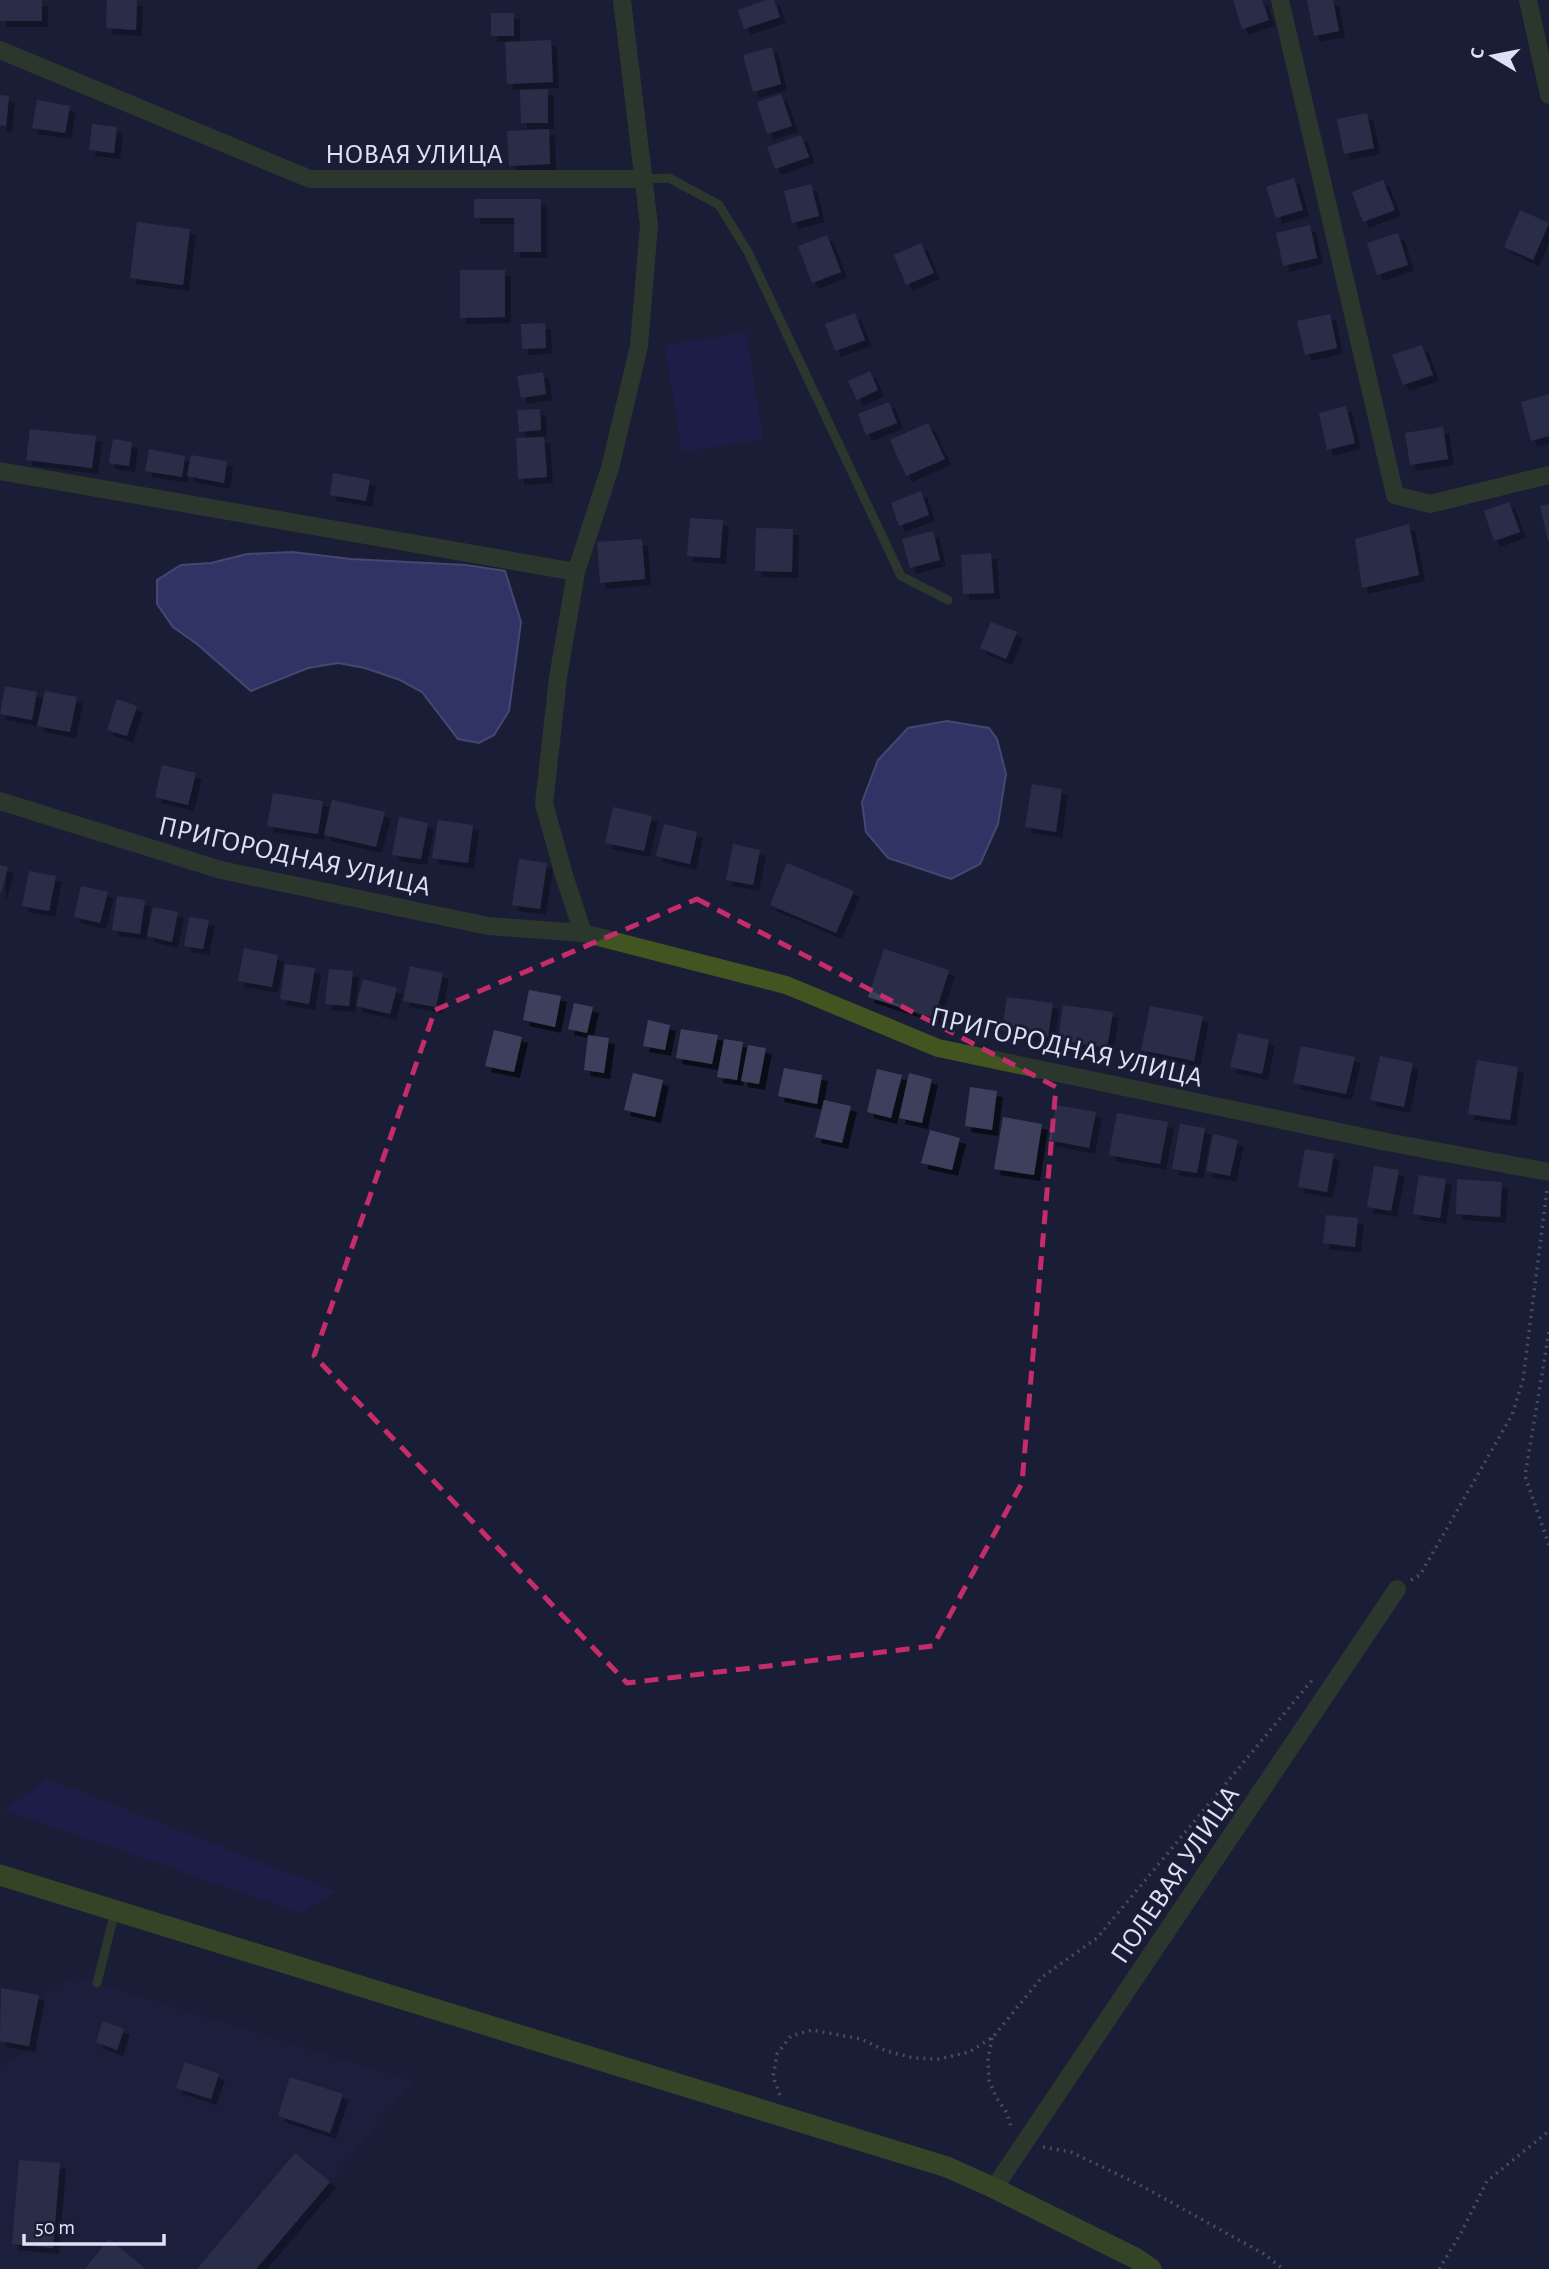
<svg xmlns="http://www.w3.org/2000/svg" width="1549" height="2269" viewBox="0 0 1549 2269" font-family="'Alegreya Sans',sans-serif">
<defs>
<filter id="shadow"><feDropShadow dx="6" dy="6" stdDeviation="0" flood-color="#0009"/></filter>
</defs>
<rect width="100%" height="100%" fill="#1a1d36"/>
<path fill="#212343" d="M73,1976L413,2081L258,2269H0V2066L31,2049L42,1996Z"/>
<path fill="#21205c" d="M746,332L763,439L682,452L665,346Z
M48,1779L334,1891L302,1913L4,1810Z"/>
<path fill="#4c509b" stroke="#787cb5" stroke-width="2" d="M292,552L351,559L466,565L505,571L521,622L509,711L494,735L479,743L458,739L422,692L400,680L365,668L338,663L308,668L251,691L197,644L173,627L157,604V580L181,565L211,563L247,554Z
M947,721L989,728L997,739L1006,774L998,824L980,864L951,879L888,858L866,832L862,802L878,760L908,728Z"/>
<path fill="#3d415d" filter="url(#shadow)" d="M0,0H42V21H0Z
M107,0H137L136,30L106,28Z
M766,0H774L780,17L744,29L738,10Z
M1233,0H1262L1269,20L1242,29Z
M1307,0H1333L1339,31L1314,36Z
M491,13H514V36H491Z
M551,40L553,82L507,84L505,42Z
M772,47L781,84L753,92L743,55Z
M548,89V123H521L520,90Z
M781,94L792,126L767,134L757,102Z
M0,95L9,96L6,126L0,125Z
M37,100L70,106L65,133L32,128Z
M1367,113L1374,148L1344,154L1337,119Z
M92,124L117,127L114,153L89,150Z
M549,129L550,164L509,166L507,131Z
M801,135L809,157L775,169L767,147Z
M1294,178L1303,210L1276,218L1266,187Z
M1383,180L1395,210L1363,222L1352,192Z
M811,184L819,216L792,223L784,191Z
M474,199H541V252H514V218H474Z
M1520,210L1549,223L1533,260L1504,247Z
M137,222L190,229L183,285L130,278Z
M1310,225L1317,258L1283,266L1276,233Z
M1398,233L1408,265L1377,275L1367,243Z
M827,235L841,272L812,283L798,246Z
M921,243L934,273L906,285L894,255Z
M460,270H505V317L460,318Z
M855,313L865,340L835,351L825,324Z
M1330,314L1337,348L1305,355L1297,321Z
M545,323L546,348L522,349L521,324Z
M1422,345L1433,375L1403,385L1392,355Z
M870,371L878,390L857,400L848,381Z
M543,372L546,394L521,398L517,376Z
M1549,394V436L1531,441L1521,402Z
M889,402L897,423L866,435L858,414Z
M1346,406L1355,443L1327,450L1319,413Z
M540,409L541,430L519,432L517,410Z
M928,423L945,459L906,476L890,440Z
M1443,427L1448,459L1410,465L1405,433Z
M30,429L96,436L92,468L26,460Z
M544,437L547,477L518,479L516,438Z
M113,439L132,442L129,466L109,463Z
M149,449L185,456L182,477L145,471Z
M191,455L227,461L224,483L187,476Z
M333,473L370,480L366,501L330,495Z
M921,491L929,515L899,526L891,503Z
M1509,502L1520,532L1494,541L1484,511Z
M1549,504V540L1548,541L1540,506Z
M690,518L723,520L720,558L687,556Z
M1409,524L1419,575L1362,588L1355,539Z
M756,528L793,529L792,572L755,571Z
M933,531L940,560L910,568L902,539Z
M642,539L645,579L600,583L597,542Z
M991,553L994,593L963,594L961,555Z
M991,622L1017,632L1006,659L980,648Z
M5,686L37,692L32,720L0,714Z
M45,691L77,697L70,732L37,726Z
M117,699L137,706L127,736L107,730Z
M162,765L196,773L188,805L155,797Z
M1032,784L1062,789L1056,832L1025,827Z
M273,793L323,801L318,834L267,826Z
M332,800L385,812L376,847L324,835Z
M613,807L652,816L644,851L605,843Z
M399,817L428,823L421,859L392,855Z
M438,820L473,825L468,863L432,858Z
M664,824L697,832L690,864L656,856Z
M733,844L760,850L753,885L726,880Z
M519,859L547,863L540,909L512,905Z
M787,863L854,891L836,933L770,905Z
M0,865L8,867L1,893H0Z
M29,871L56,876L49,911L22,906Z
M81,886L108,892L100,923L74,917Z
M117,896L145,900L140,934L112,930Z
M153,907L178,912L172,942L147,936Z
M189,917L209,920L203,949L184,946Z
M244,948L278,955L272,987L238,981Z
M884,949L949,970L934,1018L868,997Z
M285,964L315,968L309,1004L280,999Z
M410,966L443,973L436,1007L403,1001Z
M329,969L353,971L349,1006L325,1004Z
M363,979L397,988L390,1014L356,1006Z
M529,990L561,996L555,1027L523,1020Z
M1007,997L1053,1003L1048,1037L1002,1030Z
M574,1003L593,1007L587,1033L568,1029Z
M1063,1005L1113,1012L1107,1048L1058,1040Z
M1150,1006L1203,1016L1194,1061L1141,1050Z
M648,1020L670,1025L665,1050L643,1046Z
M681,1029L718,1035L712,1064L676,1058Z
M494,1030L522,1037L514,1072L485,1066Z
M1238,1033L1269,1040L1262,1074L1230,1067Z
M588,1035L609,1038L604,1073L584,1070Z
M724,1039L743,1042L737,1080L717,1077Z
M748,1045L766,1048L759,1084L741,1081Z
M1301,1046L1355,1057L1346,1094L1293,1083Z
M1380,1056L1413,1063L1404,1107L1370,1100Z
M1477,1060L1518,1067L1510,1120L1468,1114Z
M784,1068L822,1075L817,1104L778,1096Z
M877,1069L902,1075L891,1118L867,1112Z
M633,1073L663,1080L655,1117L624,1110Z
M909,1073L932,1079L922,1123L899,1118Z
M970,1087L997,1091L992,1130L965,1126Z
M824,1100L851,1106L842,1143L815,1137Z
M1056,1105L1096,1112L1089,1148L1049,1140Z
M1117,1113L1168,1122L1160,1164L1109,1155Z
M1003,1117L1042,1124L1034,1175L994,1169Z
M1180,1124L1205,1128L1197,1173L1172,1169Z
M930,1130L960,1138L952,1170L921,1163Z
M1213,1134L1238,1140L1230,1176L1206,1171Z
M1305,1149L1334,1154L1327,1192L1298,1187Z
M1374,1166L1399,1170L1391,1211L1367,1207Z
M1419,1175L1446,1179L1440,1218L1413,1214Z
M1457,1179L1502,1182L1500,1217L1456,1214Z
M1326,1215L1358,1218L1355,1247L1323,1243Z
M1,1988L39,1995L29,2046L0,2041Z
M103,2021L124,2029L117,2050L96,2042Z
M185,2062L219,2074L211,2099L176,2088Z
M290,2077L343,2094L330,2133L278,2116Z
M295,2153L330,2182L256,2269H197Z
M19,2160L60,2163L53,2248L12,2244Z
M109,2239L146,2269H85Z"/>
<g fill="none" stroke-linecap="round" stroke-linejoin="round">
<path stroke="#808398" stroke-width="3.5" stroke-dasharray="2 5" stroke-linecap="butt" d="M1549,1332L1525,1476L1549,1545
M1411,1580L1420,1575L1512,1415L1523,1380L1547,1190
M992,2038L988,2060L989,2080L996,2097L1007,2113L1012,2130
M780,2095L773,2077L777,2054L791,2036L812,2030L861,2039L886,2051L914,2058L939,2059L969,2052L993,2037L1042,1977L1097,1938L1313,1679
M1043,2147L1071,2152L1140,2185L1264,2254L1283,2269
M1439,2269L1461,2233L1487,2181L1549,2131"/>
<path stroke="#425520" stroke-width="9" d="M644,179L669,178L719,205L748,252L901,576L948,600
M97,1983L115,1911"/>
<path stroke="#425520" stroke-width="18" d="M1280,0L1395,495L1430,504L1549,475
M1528,0L1549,95
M0,50L310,179H644
M0,471L576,572
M0,801L221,870L488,926L583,933L786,985L938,1048L1387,1142L1549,1172
M583,933L564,875L544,804L558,678L576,572L610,468L639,346L649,225L622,0
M994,2188L1397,1589"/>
<path stroke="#557314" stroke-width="21" d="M0,1875L947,2167L994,2188L1135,2258L1151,2269"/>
</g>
<path d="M0 0H1549V2269H0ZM697,899L1056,1087L1022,1483L933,1646L627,1683L314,1356L435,1010Z" fill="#1a1d36" fill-opacity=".55" fill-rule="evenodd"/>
<path fill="none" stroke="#c52c6a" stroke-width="5" stroke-dasharray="14 9" stroke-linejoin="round" d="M697,899L1056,1087L1022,1483L933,1646L627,1683L314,1356L435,1010Z"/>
<g text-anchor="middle" stroke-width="6" stroke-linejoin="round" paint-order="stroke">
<g font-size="28" fill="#dee1f3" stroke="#1a1d36">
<text x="414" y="163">НОВАЯ УЛИЦА</text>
<text transform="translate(295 855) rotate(13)" y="10">ПРИГОРОДНАЯ УЛИЦА</text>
<text transform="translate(1067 1046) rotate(13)" y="10">ПРИГОРОДНАЯ УЛИЦА</text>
<text transform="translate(1174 1874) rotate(-56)" y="10">ПОЛЕВАЯ УЛИЦА</text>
</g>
</g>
<g transform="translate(1493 56) rotate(280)" stroke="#1a1d36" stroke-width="5" paint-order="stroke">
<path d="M0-5L12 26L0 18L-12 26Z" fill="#dee1f3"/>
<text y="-10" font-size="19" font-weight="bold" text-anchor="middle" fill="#dee1f3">С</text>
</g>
<path d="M24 2234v10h140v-10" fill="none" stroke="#dee1f3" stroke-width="3.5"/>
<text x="35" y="2234" font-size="21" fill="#dee1f3" stroke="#1a1d36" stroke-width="5" paint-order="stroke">50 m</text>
</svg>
